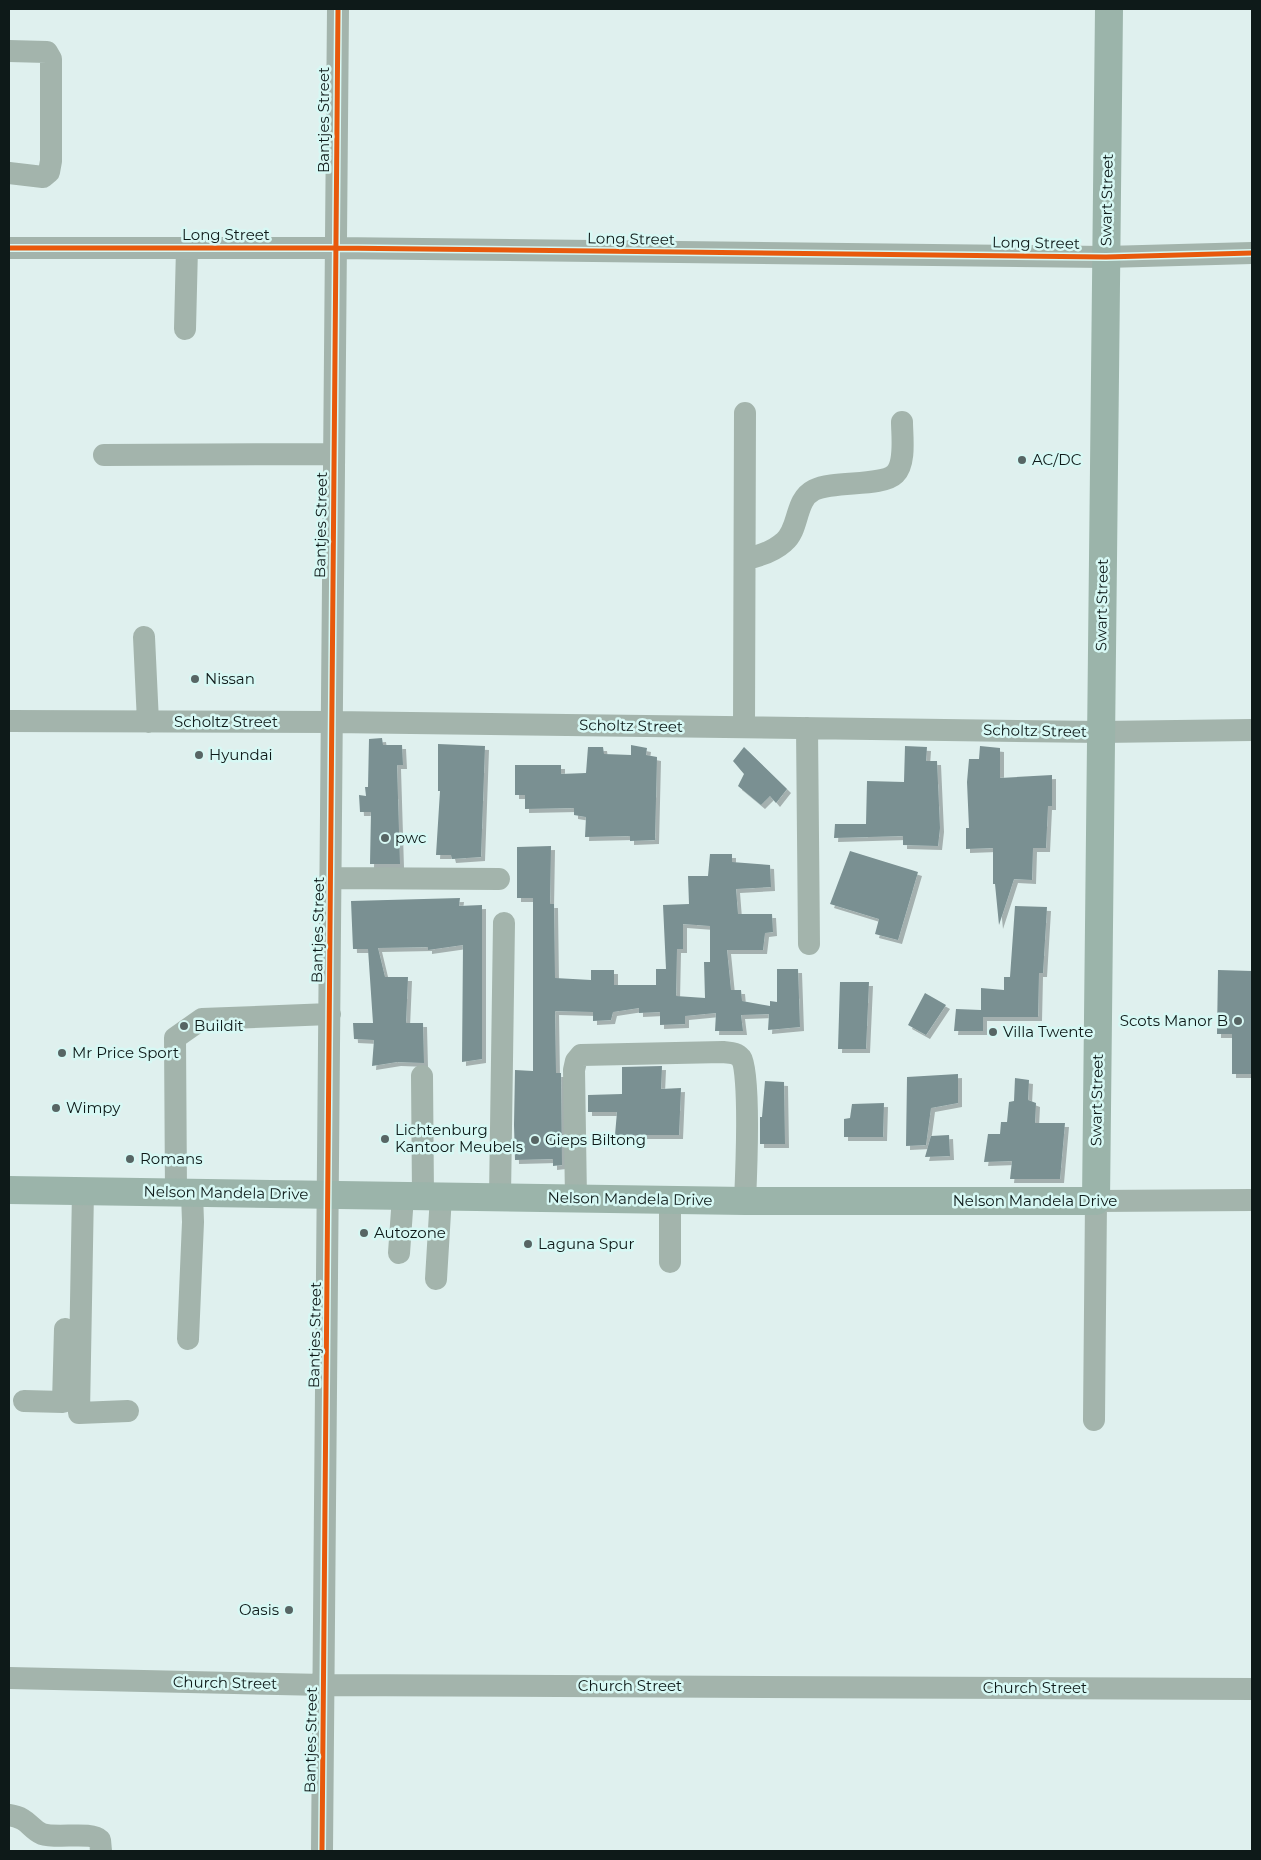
<svg xmlns="http://www.w3.org/2000/svg" width="1261" height="1860" viewBox="0 0 1261 1860" font-family="Montserrat,sans-serif">
<defs>
<filter id="shadow"><feDropShadow dx="4" dy="4" stdDeviation="0" flood-color="#0004"/></filter>
</defs>
<rect width="100%" height="100%" fill="#dff0ee"/>
<path fill="#7a9092" fill-rule="evenodd" filter="url(#shadow)" d="M382,738L383,745H402L403,765H397L400,864H370L371,812H360L359,795L366,796L365,787H368L369,739Z
M438,744L485,746L481,857L452,859L451,855H436L440,791H438Z
M631,745L647,748L646,755L657,757L655,840L630,841V836L585,837L586,817L574,815V808L525,809V795H515V765H561V774L586,773L588,747H603L604,754L631,755Z
M905,746L927,747L926,761H937L940,828L938,846L903,845V836L834,838L835,824H866L867,781L904,782Z
M980,746L1000,748V778L1052,775V806H1048L1046,848H1033L1032,880L1014,879L999,925L995,884H993V848L966,849V828H969L967,782L969,759H979Z
M744,747L787,789L776,803L770,796L761,805L738,786L744,774L733,761Z
M551,846L550,904H554L555,978L591,980V970H614V985H656V969H666L663,905L689,904L688,876H708L710,854H732V862L770,865L771,887L736,889L738,914H772L773,932L765,933L763,950H727L731,990H741L742,1001L770,1006V1001L777,1002V969H798L800,1027L768,1030L769,1014L741,1015L743,1031H715L716,1013L685,1016V1024L660,1025V1012L639,1013V1008L613,1012L611,1020L593,1021V1012L555,1011L556,1073H561L562,1165L553,1166V1159L515,1160L514,1125L515,1070L533,1071V898H517V847ZM683,924L710,926V962H704L705,998L676,996L677,949H683Z
M850,851L918,872L898,940L875,934L879,919L830,904Z
M460,898L459,906L482,905V1059L462,1062L463,945L428,950V947L378,948L385,977H408L406,1023H423L424,1063L397,1062L372,1066L374,1040L354,1039L353,1023H373L368,949H353L351,901Z
M1015,906L1047,907L1043,973H1039L1038,1017H983V1031H954L956,1009L981,1010V988L1004,990V977H1010Z
M1218,970L1252,971V1074H1232V1034H1217Z
M840,982H869L866,1049H838Z
M925,993L946,1005L926,1035L908,1025Z
M662,1066L661,1089L681,1088L679,1135H615L617,1112H588V1095L622,1094V1067Z
M958,1074V1103L931,1108L926,1145L906,1146L907,1077Z
M1015,1078L1029,1080L1028,1100L1036,1103L1035,1123H1065L1060,1179H1010L1012,1161L984,1162L988,1134H1000L1001,1122H1007L1009,1102L1014,1101Z
M765,1081L784,1082L785,1144H760V1117H762Z
M884,1103L883,1137H844V1119L850,1118L852,1104Z
M949,1135L950,1156L925,1157L931,1136Z"/>
<g fill="none" stroke-linecap="round" stroke-linejoin="round">
<path stroke="#a3b4ac" stroke-width="22" d="M9,51L47,52L51,59V161L49,172L43,177L9,173
M9,248H336L1106,257L1252,253
M185,329L187,248
M104,455L334,454
M746,559C760,556 774,551 784,542C800,529 794,500 814,490C834,480 882,487 895,474C906,463 902,436 902,422
M144,637L148,722
M9,721L332,722L1101,732L1252,730
M744,727L745,413
M807,728L809,944
M332,878L499,879
M422,1076L423,1196
M83,1191L79,1413L128,1411
M176,1192L175,1038L202,1019L330,1014
M500,1197L504,923
M576,1199L574,1070L576,1061L581,1055L723,1052C730,1053 736,1052 741,1058C751,1071 746,1179 745,1201
M399,1253L403,1196
M670,1262V1200
M436,1279L441,1196
M188,1339L193,1222L192,1193
M24,1401L63,1402L65,1329
M1094,1420L1096,1201L1252,1200
M9,1678L324,1685L1252,1689
M9,1815C29,1818 29,1828 42,1834C57,1839 91,1831 100,1840L101,1851
M322,1851L338,9"/>
<path stroke="#9bb4aa" stroke-width="28" d="M9,1190L745,1201H1096L1109,9"/>
<defs>
<path id="cycleway" d="M9,248H336L1106,257L1252,253
M322,1851L338,9"/>
</defs>
<use href="#cycleway" stroke="#d7f8f4" stroke-width="8"/>
<use href="#cycleway" stroke="#e8590c" stroke-width="5"/>
</g>
<g fill="#576564" stroke="#d7f8f4" stroke-width="2">
<circle cx="1022" cy="460" r="5"/>
<circle cx="195" cy="679" r="5"/>
<circle cx="199" cy="755" r="5"/>
<circle cx="385" cy="838" r="5"/>
<circle cx="1238" cy="1021" r="5"/>
<circle cx="184" cy="1026" r="5"/>
<circle cx="993" cy="1032" r="5"/>
<circle cx="62" cy="1053" r="5"/>
<circle cx="56" cy="1108" r="5"/>
<circle cx="385" cy="1139" r="5"/>
<circle cx="535" cy="1140" r="5"/>
<circle cx="130" cy="1159" r="5"/>
<circle cx="364" cy="1233" r="5"/>
<circle cx="528" cy="1244" r="5"/>
<circle cx="289" cy="1610" r="5"/>
</g>
<g text-anchor="middle" stroke-width="5" stroke-linejoin="round" paint-order="stroke">
<g font-size="15" fill="#0e1a19" stroke="#d7f8f4">
<text transform="translate(324 120) rotate(-90)" y="5">Bantjes Street</text>
<text transform="translate(1107 200) rotate(-89)" y="5">Swart Street</text>
<text x="226" y="240">Long Street</text>
<text transform="translate(631 239) rotate(1)" y="5">Long Street</text>
<text transform="translate(1036 243) rotate(1)" y="5">Long Street</text>
<text transform="translate(321 525) rotate(-89)" y="5">Bantjes Street</text>
<text transform="translate(1102 605) rotate(-89)" y="5">Swart Street</text>
<text x="226" y="727">Scholtz Street</text>
<text transform="translate(631 726) rotate(1)" y="5">Scholtz Street</text>
<text transform="translate(1035 731) rotate(1)" y="5">Scholtz Street</text>
<text transform="translate(318 930) rotate(-89)" y="5">Bantjes Street</text>
<text transform="translate(1097 1100) rotate(-89)" y="5">Swart Street</text>
<text transform="translate(226 1193) rotate(1)" y="5">Nelson Mandela Drive</text>
<text transform="translate(630 1199) rotate(1)" y="5">Nelson Mandela Drive</text>
<text x="1035" y="1206">Nelson Mandela Drive</text>
<text transform="translate(315 1335) rotate(-89)" y="5">Bantjes Street</text>
<text transform="translate(225 1683) rotate(1)" y="5">Church Street</text>
<text x="630" y="1691">Church Street</text>
<text x="1035" y="1693">Church Street</text>
<text transform="translate(311 1740) rotate(-89)" y="5">Bantjes Street</text>
</g>
<g font-size="15" fill="#0e1a19" stroke="#d7f8f4" text-anchor="start">
<text x="1032" y="465">AC/DC</text>
<text x="205" y="684">Nissan</text>
<text x="209" y="760">Hyundai</text>
<text x="395" y="843">pwc</text>
<text x="1228" y="1026" text-anchor="end">Scots Manor B</text>
<text x="194" y="1031">Buildit</text>
<text x="1003" y="1037">Villa Twente</text>
<text x="72" y="1058">Mr Price Sport</text>
<text x="66" y="1113">Wimpy</text>
<text x="395" y="1135">Lichtenburg<tspan x="395" dy="17">Kantoor Meubels</tspan></text>
<text x="545" y="1145">Gieps Biltong</text>
<text x="140" y="1164">Romans</text>
<text x="374" y="1238">Autozone</text>
<text x="538" y="1249">Laguna Spur</text>
<text x="279" y="1615" text-anchor="end">Oasis</text>
</g>
</g>
<rect width="1261" height="1860" fill="none" stroke="#0e1a19" stroke-width="20"/>
</svg>
